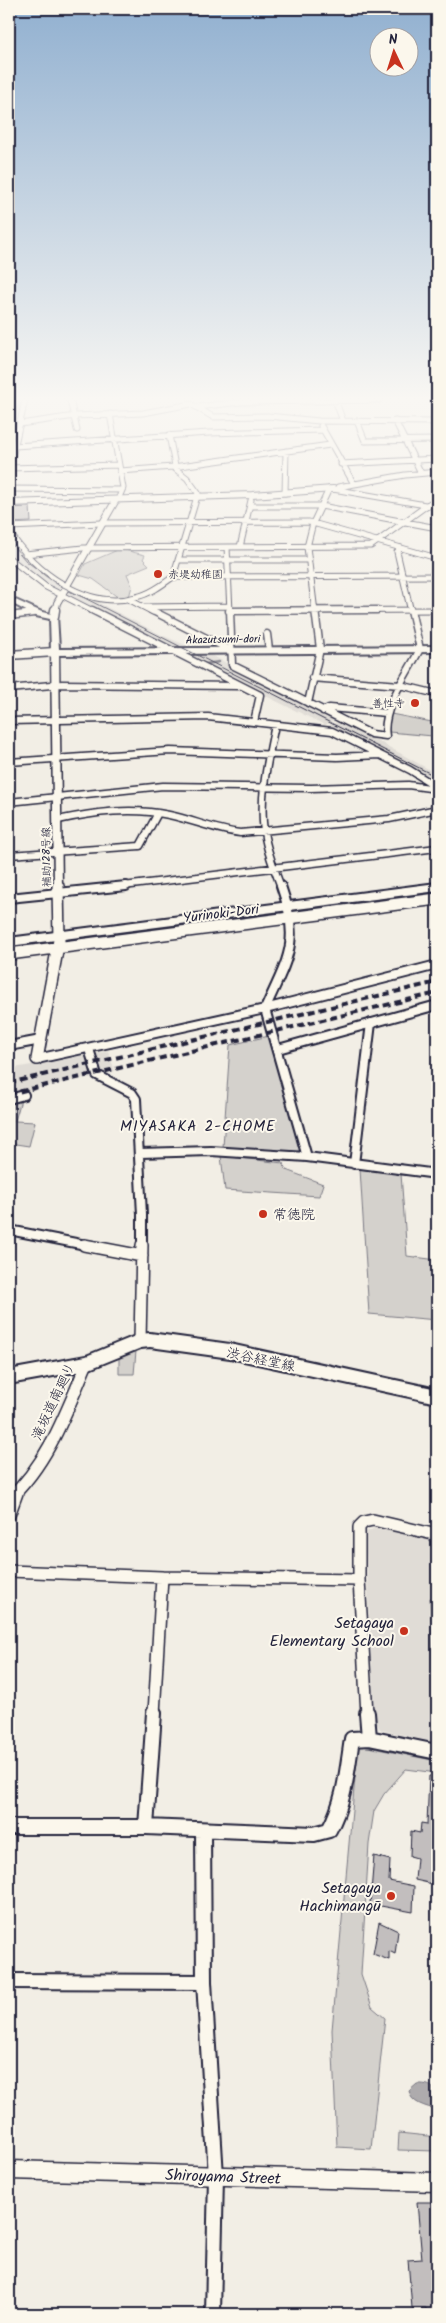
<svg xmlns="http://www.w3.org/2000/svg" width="446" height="2323" viewBox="0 0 446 2323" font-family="Kalam,'Klee One',sans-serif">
<rect width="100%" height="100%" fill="#f2eee5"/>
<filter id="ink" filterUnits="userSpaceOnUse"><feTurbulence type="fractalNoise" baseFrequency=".02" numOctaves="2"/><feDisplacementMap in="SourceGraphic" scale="10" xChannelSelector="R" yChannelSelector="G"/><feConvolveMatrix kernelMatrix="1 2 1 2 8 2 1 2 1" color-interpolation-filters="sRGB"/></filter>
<g filter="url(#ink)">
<path fill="#e0dcd6" d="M14,400H22L9,465V422Z
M9,536L31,563L62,584L58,590L35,575L14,557L9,552Z
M71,588L102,602L99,603L160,634L190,647H171L67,595Z
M207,653L333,718V720L325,725L180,654Z
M338,722L371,737L437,774V784L331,728V725Z
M108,1051L115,1071L9,1095V1069Z
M376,1528L437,1541V1743L381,1730L374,1720L365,1532Z"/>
<path fill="#d4d1cc" stroke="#7b7a84" d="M120,549L145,555L143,559L149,565L127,574L132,586L129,597L119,598L93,579L79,575L85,564Z
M391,714L437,723V729L433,736L389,732L387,724Z
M269,1036L301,1149L297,1153H266L223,1147L230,1045Z
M21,1100L15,1121L35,1122L29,1146L9,1143V1103Z
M221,1156L283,1163L286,1170L323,1184L319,1196L225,1190Z
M360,1169L401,1174L407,1256L437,1260V1320L369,1314Z
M136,1351L134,1374H119V1357Z
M430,1598L437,1599V1692L434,1691Z
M358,1745L437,1761V1773L406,1769L384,1794L374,1811L369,1844L361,1974L372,2007L385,2018L371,2149L337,2147L332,2030Z
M399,2133L437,2137V2151L398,2150Z"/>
<path fill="#aeabad" stroke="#76747f" d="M417,2084C437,2083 437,2093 437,2110C426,2106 411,2104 409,2091Z"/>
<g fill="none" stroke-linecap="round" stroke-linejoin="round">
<path stroke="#76747f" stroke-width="2.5" d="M205,664L219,662"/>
</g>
<path fill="#c2bebe" stroke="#22223b" d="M30,507L31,522L9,523V508Z
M429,1776H437V1885L415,1880L417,1858L410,1856L411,1831L420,1833L421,1823L427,1824Z
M374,1856L390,1860L389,1881L414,1886L413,1912L370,1904Z
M379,1922L398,1931L395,1954L389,1951V1960L373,1954Z
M417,2202H437V2314H426V2308H412L408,2260L422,2259Z"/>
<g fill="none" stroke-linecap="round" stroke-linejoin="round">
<defs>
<path id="minor-far4" d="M70,400L77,430
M335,400L343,421
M9,407L10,400
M197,407L241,402L379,400
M110,414L123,488L120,495
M357,421L365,441L437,440
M395,421L421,473
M20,424L75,416L143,413L191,404L213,417L268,416L319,421L437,422
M321,426L354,484
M169,435L175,466
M15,446L209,433L322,430
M341,464L437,459
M173,467L187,478L198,493L173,577
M9,468L119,465
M9,471L25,400
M120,471L173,467L330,445
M338,487L405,475L437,472
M9,489L122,490
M333,489L437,507
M285,493L286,451
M250,506H321L437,528
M9,527L102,523L309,522L437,558
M9,531C34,571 86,611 136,597C150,594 162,585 173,577L437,576
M227,547L230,612
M240,547L251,500
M401,548L397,552L411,612
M25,554L83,548L371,546L437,498
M9,558L46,587L95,612
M178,560H309
M128,599L153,612
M144,607L228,606
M229,611L437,610
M315,612L307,547L313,523L329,489"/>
<path id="minor-far3" d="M92,610L260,695L254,722
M151,610L230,650
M230,610L232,665L371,734L386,736C381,709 408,673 420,649L411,610
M229,611L377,610
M9,616L34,613
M267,634L269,650
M312,678L400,685L437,694
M9,689L62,684L238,686
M308,703L320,649L315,610
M323,711L329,708L387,713
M9,721L208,717L332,731L410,770L437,787
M275,725C268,759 259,797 264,832C267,851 274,869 281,887
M9,762L170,751L337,757L380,755
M9,802L163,786L311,788L408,785L437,789
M58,820C95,812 132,807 169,815C193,820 215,830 240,833L389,819L437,809
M9,855L140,846L158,813
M115,887L437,848"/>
<path id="minor-far2" d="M281,886C301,942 288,958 265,1009L307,1157
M9,898L126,886
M9,942L437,887
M9,1046L41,1040
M89,1049L97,1075L132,1093L136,1099L142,1215V1246
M278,1049L437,1005
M37,1059L265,1009L437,965
M9,1099L24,1095
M140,1153L211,1151L307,1157L437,1174
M354,1164L371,1023
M9,1230L91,1246"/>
<path id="minor-far1" d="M84,1245L142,1256
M140,1341L142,1245
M9,1499C48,1464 67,1410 87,1363
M9,1515L17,1493
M9,1571L162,1577L359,1580
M154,1714L162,1577
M367,1714L359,1580V1527L364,1522L373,1520L437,1535"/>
<path id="minor" d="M367,1713L369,1738
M9,1827H146L314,1834L329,1830C345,1801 347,1771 352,1739L369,1738L437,1752
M146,1827L154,1713
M203,1830L204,1982L216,2176L213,2314
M9,1981L204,1982"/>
<path id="tertiary-far3" d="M9,503L252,495L333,489
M55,612L57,603L116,500"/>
<path id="tertiary-far2" d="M54,617L55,610
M9,655L55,652L58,887"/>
<path id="tertiary-far1" d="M9,954L437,899
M37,1059L59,940L58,886"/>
<path id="tertiary" d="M9,2170L437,2182"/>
<path id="secondary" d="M9,597L42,612L57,615L59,649L437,646V652L55,655L51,652L50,619L36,616L9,602Z
M150,1333L230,1344L437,1389V1403L230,1358L150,1347L141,1348L87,1370L9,1384V1370L86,1356L140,1334Z"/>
</defs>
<use href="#minor-far4" stroke="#22223b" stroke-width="7"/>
<use href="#minor-far3" stroke="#22223b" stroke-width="9"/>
<use href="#minor-far2" stroke="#22223b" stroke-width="12"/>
<use href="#minor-far1" stroke="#22223b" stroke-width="14"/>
<use href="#minor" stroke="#22223b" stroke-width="18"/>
<use href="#tertiary-far3" stroke="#22223b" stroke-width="8"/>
<use href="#tertiary-far2" stroke="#22223b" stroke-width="11"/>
<use href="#tertiary-far1" stroke="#22223b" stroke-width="14"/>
<use href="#tertiary" stroke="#22223b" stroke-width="21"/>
<use href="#secondary" stroke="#22223b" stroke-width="4"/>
<use href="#minor-far4" stroke="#fbf7ec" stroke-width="5"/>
<use href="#minor-far3" stroke="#fbf7ec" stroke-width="6"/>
<use href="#minor-far2" stroke="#fbf7ec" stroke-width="8"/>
<use href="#minor-far1" stroke="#fbf7ec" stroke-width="11"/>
<use href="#minor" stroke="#fbf7ec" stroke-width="14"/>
<use href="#tertiary-far3" stroke="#fbf7ec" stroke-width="6"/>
<use href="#tertiary-far2" stroke="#fbf7ec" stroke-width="8"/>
<use href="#tertiary-far1" stroke="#fbf7ec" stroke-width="11"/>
<use href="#tertiary" stroke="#fbf7ec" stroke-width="18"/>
<use href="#secondary" fill="#fbf7ec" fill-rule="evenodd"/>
<path stroke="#22223b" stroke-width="1" d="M9,449L19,400
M9,541L26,561L61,586L437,777"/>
<path stroke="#22223b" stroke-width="4" stroke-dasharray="7 4" stroke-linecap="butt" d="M9,1083L437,982
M9,1094L437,993"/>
</g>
</g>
<linearGradient id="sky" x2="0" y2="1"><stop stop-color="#91b0d0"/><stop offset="0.55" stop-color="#f9f7f3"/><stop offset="1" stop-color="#f9f7f3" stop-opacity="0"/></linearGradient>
<rect width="446" height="725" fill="url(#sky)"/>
<g fill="#c8321e" stroke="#fbf7ec" stroke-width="2">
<circle cx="158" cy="574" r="5"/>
<circle cx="415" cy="703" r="5"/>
<circle cx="263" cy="1214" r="5"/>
<circle cx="404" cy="1631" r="5"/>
<circle cx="391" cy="1896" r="5"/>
</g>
<g text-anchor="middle" stroke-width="4" stroke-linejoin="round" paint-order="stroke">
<g font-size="11" fill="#22223b" stroke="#fbf7ec" text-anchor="start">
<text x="168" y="578">赤堤幼稚園</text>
<text x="405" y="707" text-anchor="end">善性寺</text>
</g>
<g font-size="11" fill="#22223b" stroke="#fbf7ec">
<text transform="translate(223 639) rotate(-1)" y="4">Akazutsumi-dori</text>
<text transform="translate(46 857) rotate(-91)" y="4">補助128号線</text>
</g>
<g font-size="14" fill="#22223b" stroke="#fbf7ec">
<text transform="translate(221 913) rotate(-7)" y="5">Yurinoki-Dori</text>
<text transform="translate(261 1359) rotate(12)" y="5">渋谷経堂線</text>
<text transform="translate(53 1401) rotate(-65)" y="5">滝坂道南廻り</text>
</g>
<g font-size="14" fill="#22223b" stroke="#fbf7ec" text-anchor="start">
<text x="273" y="1219">常徳院</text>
</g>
<g font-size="15" letter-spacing="1" fill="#22223b" stroke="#fbf7ec">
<text x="198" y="1131">MIYASAKA 2-CHOME</text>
</g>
<g font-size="16" fill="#22223b" stroke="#fbf7ec" text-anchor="end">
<text x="394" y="1628">Setagaya<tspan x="394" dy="18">Elementary School</tspan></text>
<text x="381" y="1893">Setagaya<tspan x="381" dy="18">Hachimangū</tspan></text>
</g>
<g font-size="16" fill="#22223b" stroke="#fbf7ec">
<text transform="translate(223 2176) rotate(2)" y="6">Shiroyama Street</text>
</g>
</g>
<rect width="446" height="2323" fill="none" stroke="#fbf7ec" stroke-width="30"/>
<rect x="15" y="15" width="416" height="2293" fill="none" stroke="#22223b" stroke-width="2" filter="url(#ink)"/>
<g transform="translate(394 52) rotate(356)"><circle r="24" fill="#fbf7ec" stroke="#a4a2a5"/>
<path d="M0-4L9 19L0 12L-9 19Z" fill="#c8321e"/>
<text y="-8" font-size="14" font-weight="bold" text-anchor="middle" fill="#22223b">N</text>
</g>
</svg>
